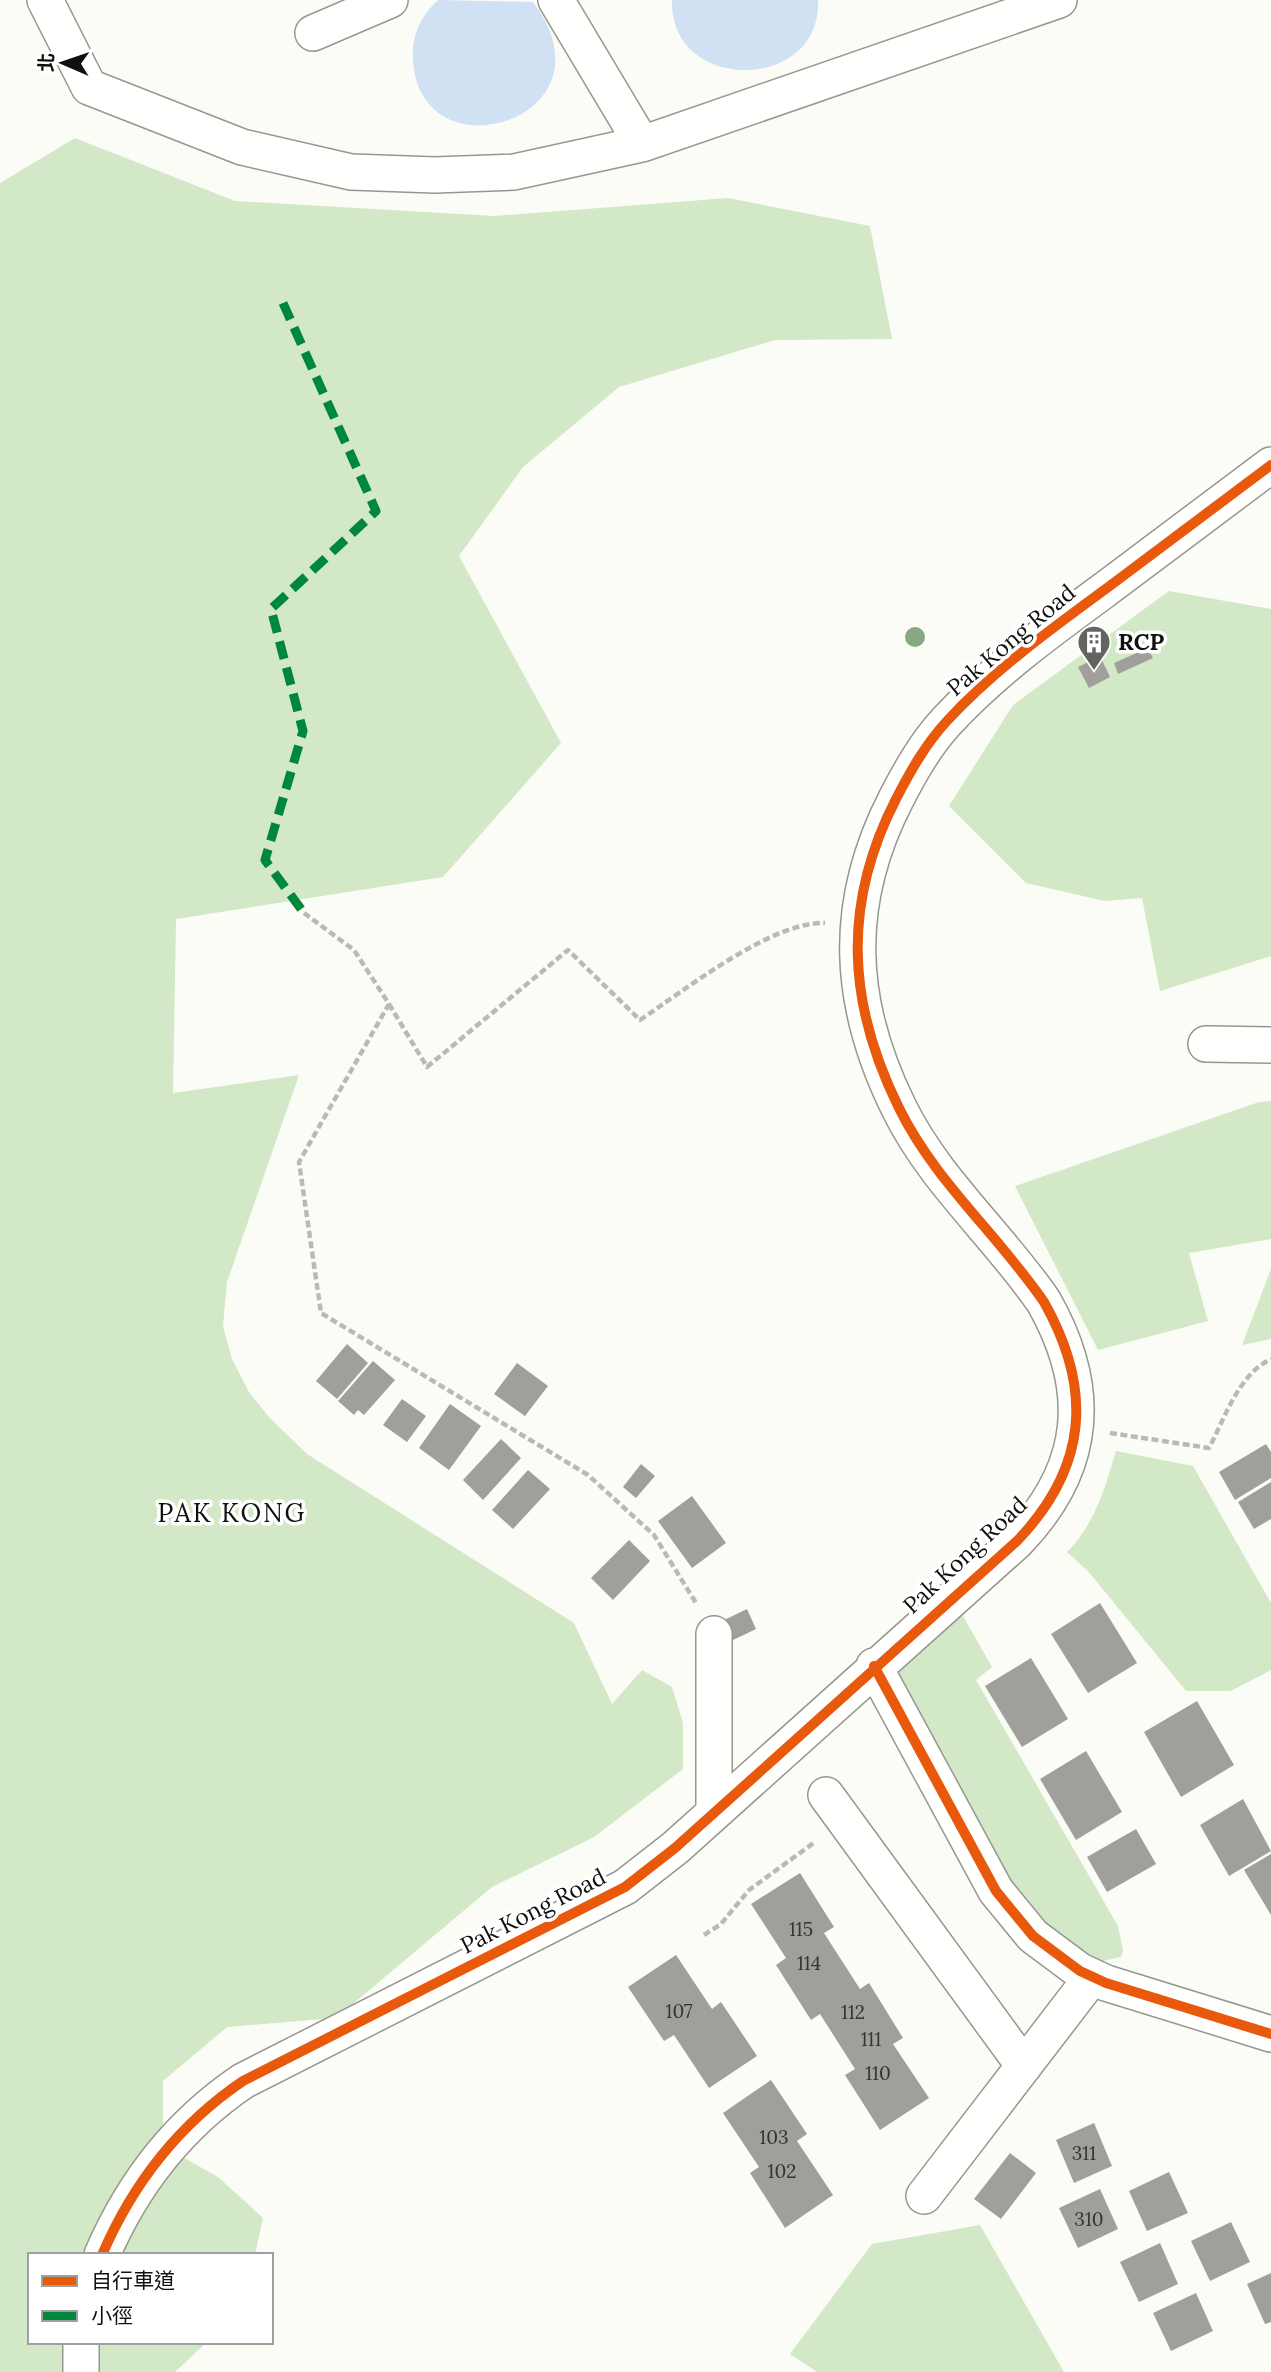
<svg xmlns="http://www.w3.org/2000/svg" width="1271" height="2372" viewBox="0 0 1271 2372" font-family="Lora,'Noto Sans TC',serif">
<rect width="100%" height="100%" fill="#fcfcf6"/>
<path fill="#d2e8c6" d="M75,138L235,201L494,216L728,198L870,226L892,339L775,340L619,387L523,467L459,556L561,743L443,877L176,919L173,1093L299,1075L227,1282L223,1326L232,1359L249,1392L269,1417L307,1454L574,1623L612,1704L642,1670L672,1687L683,1723V1769L594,1837L492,1887L336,2018L227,2027L163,2081V2146L218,2177L263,2218L255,2255H30V2342H207L175,2372H0V183Z
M1169,591L1271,609V956L1160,991L1142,898L1105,901L1026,883L949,806L1013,705Z
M1271,1101V1239L1189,1253L1208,1321L1098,1350L1015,1186L1259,1102Z
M1271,1269V1339L1242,1345Z
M1116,1451L1193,1466L1271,1603V1670L1231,1691H1186L1088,1571L1067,1552C1095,1524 1105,1488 1116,1451Z
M955,1602L992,1667L976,1680L1118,1926L1123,1950L1121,1957L1090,1964L1026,1914L884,1662Z
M980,2225L1064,2372H817L790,2354L872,2244Z"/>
<path fill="#cfe1f3" d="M438,0L533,2C621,119 421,180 413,61C411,37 420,16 438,0Z
M672,0H818C822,93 669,94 672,0Z"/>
<path fill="#a09f9b" d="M1148,648L1153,658L1118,674L1114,663Z
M1100,656L1110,677L1089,688L1078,667Z
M347,1344L368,1363L337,1399L316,1381Z
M373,1361L395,1380L364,1415L358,1410L354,1415L338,1401Z
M517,1363L548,1386L525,1416L494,1394Z
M402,1399L426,1416L407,1442L383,1425Z
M450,1404L481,1426L449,1470L419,1448Z
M501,1439L521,1458L483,1500L463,1480Z
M1266,1444L1271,1452V1478L1235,1500L1219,1472Z
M641,1464L655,1476L636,1498L623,1487Z
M528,1470L550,1489L513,1529L492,1510Z
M1271,1482V1519L1254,1529L1238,1502Z
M692,1496L726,1543L692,1568L658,1521Z
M629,1540L650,1561L613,1600L591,1578Z
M1100,1603L1137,1663L1088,1693L1051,1634Z
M747,1609L756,1629L727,1643L718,1623Z
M1031,1658L1068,1719L1022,1747L985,1686Z
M1197,1701L1234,1765L1181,1797L1144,1732Z
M1086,1751L1122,1812L1076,1840L1040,1779Z
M1243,1799L1271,1851L1229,1876L1200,1825Z
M1136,1829L1156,1864L1107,1892L1087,1857Z
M1271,1854V1915L1244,1870Z
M800,1873L834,1927L824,1933L860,1989L869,1983L903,2038L893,2044L929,2098L880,2130L845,2075L855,2069L820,2014L811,2020L776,1965L786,1958L751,1904Z
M676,1955L712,2009L721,2002L757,2056L709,2088L674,2035L664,2041L628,1987Z
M771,2080L807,2134L797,2141L833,2195L785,2228L750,2173L759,2167L723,2113Z
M1094,2123L1112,2166L1074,2183L1056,2140Z
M1010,2153L1036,2173L1001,2219L974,2199Z
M1169,2172L1188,2213L1147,2231L1129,2191Z
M1100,2189L1118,2229L1078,2248L1059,2208Z
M1231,2222L1250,2262L1210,2281L1191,2241Z
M1160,2243L1178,2284L1139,2302L1120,2262Z
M1271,2273V2322L1265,2324L1247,2284Z
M1196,2293L1213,2331L1171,2351L1153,2313Z"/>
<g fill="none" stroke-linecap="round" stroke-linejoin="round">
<defs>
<path id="minor" d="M45,0L89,87L242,147L351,172L435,175L514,172L642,144
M556,0L642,144L1059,0
M313,33L390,0
M1206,1044L1271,1045
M874,1666L996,1891L1033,1936L1080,1971L1106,1983L1271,2034
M826,1795L1024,2066
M714,1811V1634
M924,2196L1092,1977
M102,2255C133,2183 178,2125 243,2081L625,1887L675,1848L1017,1541C1088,1467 1093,1389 1044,1302C999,1236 934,1180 899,1108C847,1003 842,904 896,799C910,772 925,745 946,722C993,671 1051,629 1107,588C1162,547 1216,506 1271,465
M81,2372V2342"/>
</defs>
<use href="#minor" stroke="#969694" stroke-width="38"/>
<path stroke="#b9b9b8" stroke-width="4.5" stroke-dasharray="7 3.5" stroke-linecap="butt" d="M304,913L354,950L389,1004L299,1162L321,1313L588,1475L654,1535L696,1603
M389,1004L427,1067L568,950L640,1020C685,990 772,921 825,923
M1110,1433L1209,1448C1225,1418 1238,1375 1271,1359
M704,1935L721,1924L749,1890L815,1842"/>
<use href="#minor" stroke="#fffffe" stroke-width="35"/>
<path stroke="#00873e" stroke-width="9" stroke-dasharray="18 9" stroke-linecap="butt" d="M283,303L376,511L271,609L303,731L265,860L304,913"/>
<defs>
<path id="cycleway" d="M874,1666L996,1891L1033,1936L1080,1971L1106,1983L1271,2034
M102,2255C133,2183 178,2125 243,2081L625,1887L675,1848L1017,1541C1088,1467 1093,1389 1044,1302C999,1236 934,1180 899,1108C847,1003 842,904 896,799C910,772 925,745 946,722C993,671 1051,629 1107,588C1162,547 1216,506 1271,465"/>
</defs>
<use href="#cycleway" stroke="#fff" stroke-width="15"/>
<use href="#cycleway" stroke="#e8590c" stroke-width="10"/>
</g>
<circle fill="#87a882" cx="915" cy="637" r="10"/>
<defs>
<symbol id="building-pin" viewBox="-11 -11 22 30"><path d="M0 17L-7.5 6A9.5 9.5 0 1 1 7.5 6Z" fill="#636360" stroke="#fff"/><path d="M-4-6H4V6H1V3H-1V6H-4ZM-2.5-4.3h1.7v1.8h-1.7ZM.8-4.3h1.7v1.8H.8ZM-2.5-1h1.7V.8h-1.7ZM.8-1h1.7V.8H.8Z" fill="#fff"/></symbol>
</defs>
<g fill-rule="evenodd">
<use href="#building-pin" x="1075" y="623" width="38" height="52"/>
</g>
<g text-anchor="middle" stroke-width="7" stroke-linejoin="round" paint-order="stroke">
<g font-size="19" fill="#343433">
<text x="801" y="1936">115</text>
<text x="809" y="1970">114</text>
<text x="679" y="2018">107</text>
<text x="853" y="2019">112</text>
<text x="871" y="2046">111</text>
<text x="878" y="2080">110</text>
<text x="774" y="2144">103</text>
<text x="1084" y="2160">311</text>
<text x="782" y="2178">102</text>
<text x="1089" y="2226">310</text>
</g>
<g font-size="23" fill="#101010" stroke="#fff">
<text transform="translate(1011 640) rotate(-40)" y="8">Pak Kong Road</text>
<text transform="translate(965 1555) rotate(-43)" y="8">Pak Kong Road</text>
<text transform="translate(533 1911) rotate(-27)" y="8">Pak Kong Road</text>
</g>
<g font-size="23" font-weight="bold" fill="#101010" stroke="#fff" text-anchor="start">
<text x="1118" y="650">RCP</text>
</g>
<g font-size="26" letter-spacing="2" fill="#101010" stroke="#fff">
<text x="232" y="1522">PAK KONG</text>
</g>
</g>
<rect x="28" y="2253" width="245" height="91" fill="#ffffff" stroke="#9f9f9f" stroke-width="2"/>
<rect x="42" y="2276" width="35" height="10" fill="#e8590c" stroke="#9f9f9f" stroke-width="2"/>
<text x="91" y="2288" font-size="21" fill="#101010">自行車道</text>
<rect x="42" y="2311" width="35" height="10" fill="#00873e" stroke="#9f9f9f" stroke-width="2"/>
<text x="91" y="2323" font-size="21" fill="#101010">小徑</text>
<g transform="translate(63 63) rotate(272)" stroke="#ffffff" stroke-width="5" paint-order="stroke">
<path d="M0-5L12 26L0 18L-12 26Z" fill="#101010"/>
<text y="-10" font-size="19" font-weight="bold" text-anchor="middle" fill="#101010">北</text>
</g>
</svg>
